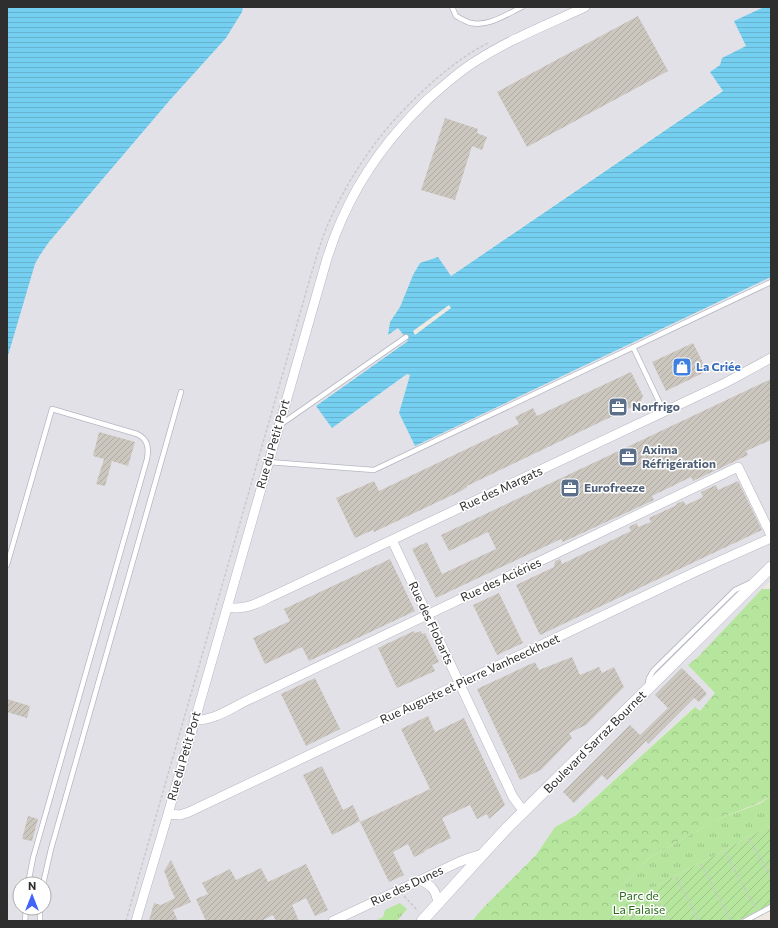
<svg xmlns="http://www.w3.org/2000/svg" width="778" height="928" viewBox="0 0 778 928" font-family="Commissioner,sans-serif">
<defs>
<pattern id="grass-tufts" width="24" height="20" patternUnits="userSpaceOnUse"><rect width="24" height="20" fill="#b6e59e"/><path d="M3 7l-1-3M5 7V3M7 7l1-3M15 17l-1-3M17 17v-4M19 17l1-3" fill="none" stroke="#9dc588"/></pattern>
<pattern id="forest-crowns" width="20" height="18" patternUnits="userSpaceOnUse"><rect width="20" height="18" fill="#b6e59e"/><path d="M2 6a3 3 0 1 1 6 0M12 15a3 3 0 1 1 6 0" fill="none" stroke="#9dc588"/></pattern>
<pattern id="garden-furrows" width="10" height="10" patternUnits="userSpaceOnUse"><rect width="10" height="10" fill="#b6e59e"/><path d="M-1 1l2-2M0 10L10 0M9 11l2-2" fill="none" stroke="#9dc588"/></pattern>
<pattern id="water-rules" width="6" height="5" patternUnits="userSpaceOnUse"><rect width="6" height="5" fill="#75cff0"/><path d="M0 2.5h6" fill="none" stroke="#66b2ce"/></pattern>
<pattern id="building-hatch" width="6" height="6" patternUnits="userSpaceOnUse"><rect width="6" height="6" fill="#cbc7bf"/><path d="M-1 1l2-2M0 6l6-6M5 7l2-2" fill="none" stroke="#afaba4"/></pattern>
</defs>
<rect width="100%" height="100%" fill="#efe9e1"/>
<path fill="#e3e1e8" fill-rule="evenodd" d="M243,7H764L735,21L746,46L723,58L721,65L710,72L723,90L450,276L413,275L400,307L390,322L388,335L398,328L408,341L316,406L332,427L407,374H410L399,413L415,446L771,277V580L698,657L688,665L715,693L700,711L694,707L575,816L555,827L536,855L483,908L472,921H7V359L35,264L40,255L49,242L170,100L226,38L242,12ZM20,884H44V908H20Z"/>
<path fill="url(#grass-tufts)" d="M771,795V825L651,889L668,921H603L622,886L650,857L721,818L761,803Z
M400,903L407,909L397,921H375L383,917L385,910Z"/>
<path fill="url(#forest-crowns)" d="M762,589H771V795L761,802L721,818L650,857L622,886V908L603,921H472L483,908L536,855L555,827L575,816L695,707L700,711L715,693L688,665L698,657Z"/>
<path fill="url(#garden-furrows)" d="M771,825V904L738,921H668L651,889Z
M648,895L662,921H603L622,908Z"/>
<path fill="url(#water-rules)" d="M7,7H243L242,12L226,38L170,100L49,242L40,255L35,264L7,359Z
M764,7H771V277L415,446L399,413L410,375L407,374L332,428L316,406L408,341L398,328L388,335L390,322L400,307L413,275L420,263L438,257L451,276L723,91L710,72L720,65L722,58L746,46L734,21Z"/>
<path fill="#efe9e1" d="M449,305L451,308L415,335L413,331Z"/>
<path fill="url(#building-hatch)" d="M638,16L668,71L527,147L497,92Z
M445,118L478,129L477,133L487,137L482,150L472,146L455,200L421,190Z
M693,343L707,371L666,391L652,362Z
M631,372L643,396L640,403L467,486V487L461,491L374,532L373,530L355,538L336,498L374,481L379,491L519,424L515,417L533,408L537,416Z
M771,379V440L746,451L748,455L693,481L691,477L652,496L654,500L563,542L561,539L436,598L412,549L427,542L442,574L496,549L488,532L449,551L441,535Z
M99,432L135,442L128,466L112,461L105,486L96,484L104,459L93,456Z
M738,481L762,530L540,635L516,585L554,567L555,561L560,559L562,564L631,531L629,527L637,523L638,527L651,522L649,518L677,505L676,504L683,501L686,505L703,497L701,492L716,485L718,490Z
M390,559L415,611L309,661L302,647L265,664L253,638L290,621L284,609Z
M499,593L523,643L497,655L473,605Z
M414,631L415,633L421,631L422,634L425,633L439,662L432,665L435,671L397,688L378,648Z
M572,657L580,675L599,667L602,673L614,667L624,687L586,725L569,733L572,738L541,770L520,780L477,689L535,662L539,670Z
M682,668L703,689L707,694L699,702L694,698L648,744L646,741L607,780L602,775L574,803L563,792L630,725L640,735L668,708L655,695Z
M315,678L340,729L306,746L281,694Z
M7,699L30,706L27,718L7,712Z
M428,716L435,732L464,718L505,805L489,819L487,814L477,819L470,805L442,818L451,838L424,851L425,852L414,857L408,844L393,852L404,875L389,882L360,822L430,789L401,729Z
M322,766L343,810L353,805L360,821L332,835L303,775Z
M28,816L38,819L32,841L22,839Z
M171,860L191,902L173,910L178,921H149L154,903L161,905L175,898L168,883H169L164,871Z
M306,864L328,910L315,916L306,898L292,905L299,921H276L273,915L261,921H206L196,899L208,894L202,883L230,869L236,880L261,868L268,882Z"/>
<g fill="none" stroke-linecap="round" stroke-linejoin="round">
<defs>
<path id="service" d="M452,7L456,16C460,18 466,22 471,23C488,27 507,14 522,7
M633,347L664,412
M280,425L406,337
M268,462L374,470L771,282
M7,565L52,409L137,434C148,439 149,448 147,459L33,858L28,884
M647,687L649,678L653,671L735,590L750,583
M43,884L51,849L181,392
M25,921L26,908
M40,921V908
M745,921L771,907"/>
<path id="minor" d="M392,540L513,797L524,812
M227,607C246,611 259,602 275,595L725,383L771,358
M194,720C214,721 231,708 248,700L738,467L771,535
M168,814L180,815L189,812L695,572L771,538
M420,880C432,885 436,891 438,903
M136,921L168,814L326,262C341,212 368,164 403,125C410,117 418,109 426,101C442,87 458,72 476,61C510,39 549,24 585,7
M333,921L459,862L472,857L483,854"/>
<path id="tertiary" d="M422,921L483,854L507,828L771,567"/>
</defs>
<use href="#service" stroke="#b4b7c1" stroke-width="6"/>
<use href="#minor" stroke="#b4b7c1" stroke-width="10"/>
<use href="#tertiary" stroke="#b4b7c1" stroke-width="12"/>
<path stroke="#c9c9c9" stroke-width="1.5" stroke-dasharray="3 2" stroke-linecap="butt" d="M749,839L771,877
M725,852L756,909
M701,864L731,921
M676,877L699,921
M652,890L669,921
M135,893H134L309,282C315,262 320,243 328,224C351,172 383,127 425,89C444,71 465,55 488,43
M404,896L418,911
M628,907L636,921
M607,920L608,921
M126,921L134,893"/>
<use href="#service" stroke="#fff" stroke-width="4.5"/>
<use href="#minor" stroke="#fff" stroke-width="9"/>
<use href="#tertiary" stroke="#fff" stroke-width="11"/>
</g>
<defs>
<symbol id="shop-square" viewBox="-11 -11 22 22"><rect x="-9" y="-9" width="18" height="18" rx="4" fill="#3f7fe0" stroke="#fff"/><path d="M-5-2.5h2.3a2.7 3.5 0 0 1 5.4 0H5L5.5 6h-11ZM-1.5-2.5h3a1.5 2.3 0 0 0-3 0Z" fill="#fff"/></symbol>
<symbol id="office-square" viewBox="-11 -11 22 22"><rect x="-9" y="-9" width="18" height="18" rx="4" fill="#5c6f8a" stroke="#fff"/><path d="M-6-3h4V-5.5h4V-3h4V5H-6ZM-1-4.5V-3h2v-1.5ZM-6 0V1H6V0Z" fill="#fff"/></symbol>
</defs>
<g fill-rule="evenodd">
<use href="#shop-square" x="671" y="356" width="22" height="22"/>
<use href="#office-square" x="607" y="396" width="22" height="22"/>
<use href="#office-square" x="617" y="446" width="22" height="22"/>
<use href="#office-square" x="559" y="477" width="22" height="22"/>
</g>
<g text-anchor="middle" stroke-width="3" stroke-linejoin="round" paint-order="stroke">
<g font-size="12" font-weight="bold" fill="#366cbe" stroke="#fff" text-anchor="start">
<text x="696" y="371">La Criée</text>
</g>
<g font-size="12" font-weight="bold" fill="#4e5e75" stroke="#fff" text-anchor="start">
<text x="632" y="411">Norfrigo</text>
<text x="642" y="454">Axima<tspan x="642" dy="14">Réfrigération</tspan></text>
<text x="584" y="492">Eurofreeze</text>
</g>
<g font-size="12" fill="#2e2e2e" stroke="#fff">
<text transform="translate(273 444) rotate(-74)" y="4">Rue du Petit Port</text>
<text transform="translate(501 489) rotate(-25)" y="4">Rue des Margats</text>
<text transform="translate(501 580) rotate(-25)" y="4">Rue des Aciéries</text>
<text transform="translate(431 623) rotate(65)" y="4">Rue des Flobarts</text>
<text transform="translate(470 679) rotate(-25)" y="4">Rue Auguste et Pierre Vanheeckhoet</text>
<text transform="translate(595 742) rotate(-45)" y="4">Boulevard Sarraz Bournet</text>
<text transform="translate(184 756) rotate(-74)" y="4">Rue du Petit Port</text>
<text transform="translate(407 886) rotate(-25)" y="4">Rue des Dunes</text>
</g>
<g font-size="12" fill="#2c6e1b" stroke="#fff">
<text x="639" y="900">Parc de<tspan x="639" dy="14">La Falaise</tspan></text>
</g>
</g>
<rect width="778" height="928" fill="none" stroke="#2e2e2e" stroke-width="16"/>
<g transform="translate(32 896)"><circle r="19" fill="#ffffff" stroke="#ababab"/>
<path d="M0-3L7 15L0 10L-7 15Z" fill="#4264fb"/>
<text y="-6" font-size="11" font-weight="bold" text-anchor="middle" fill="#2e2e2e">N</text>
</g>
</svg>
